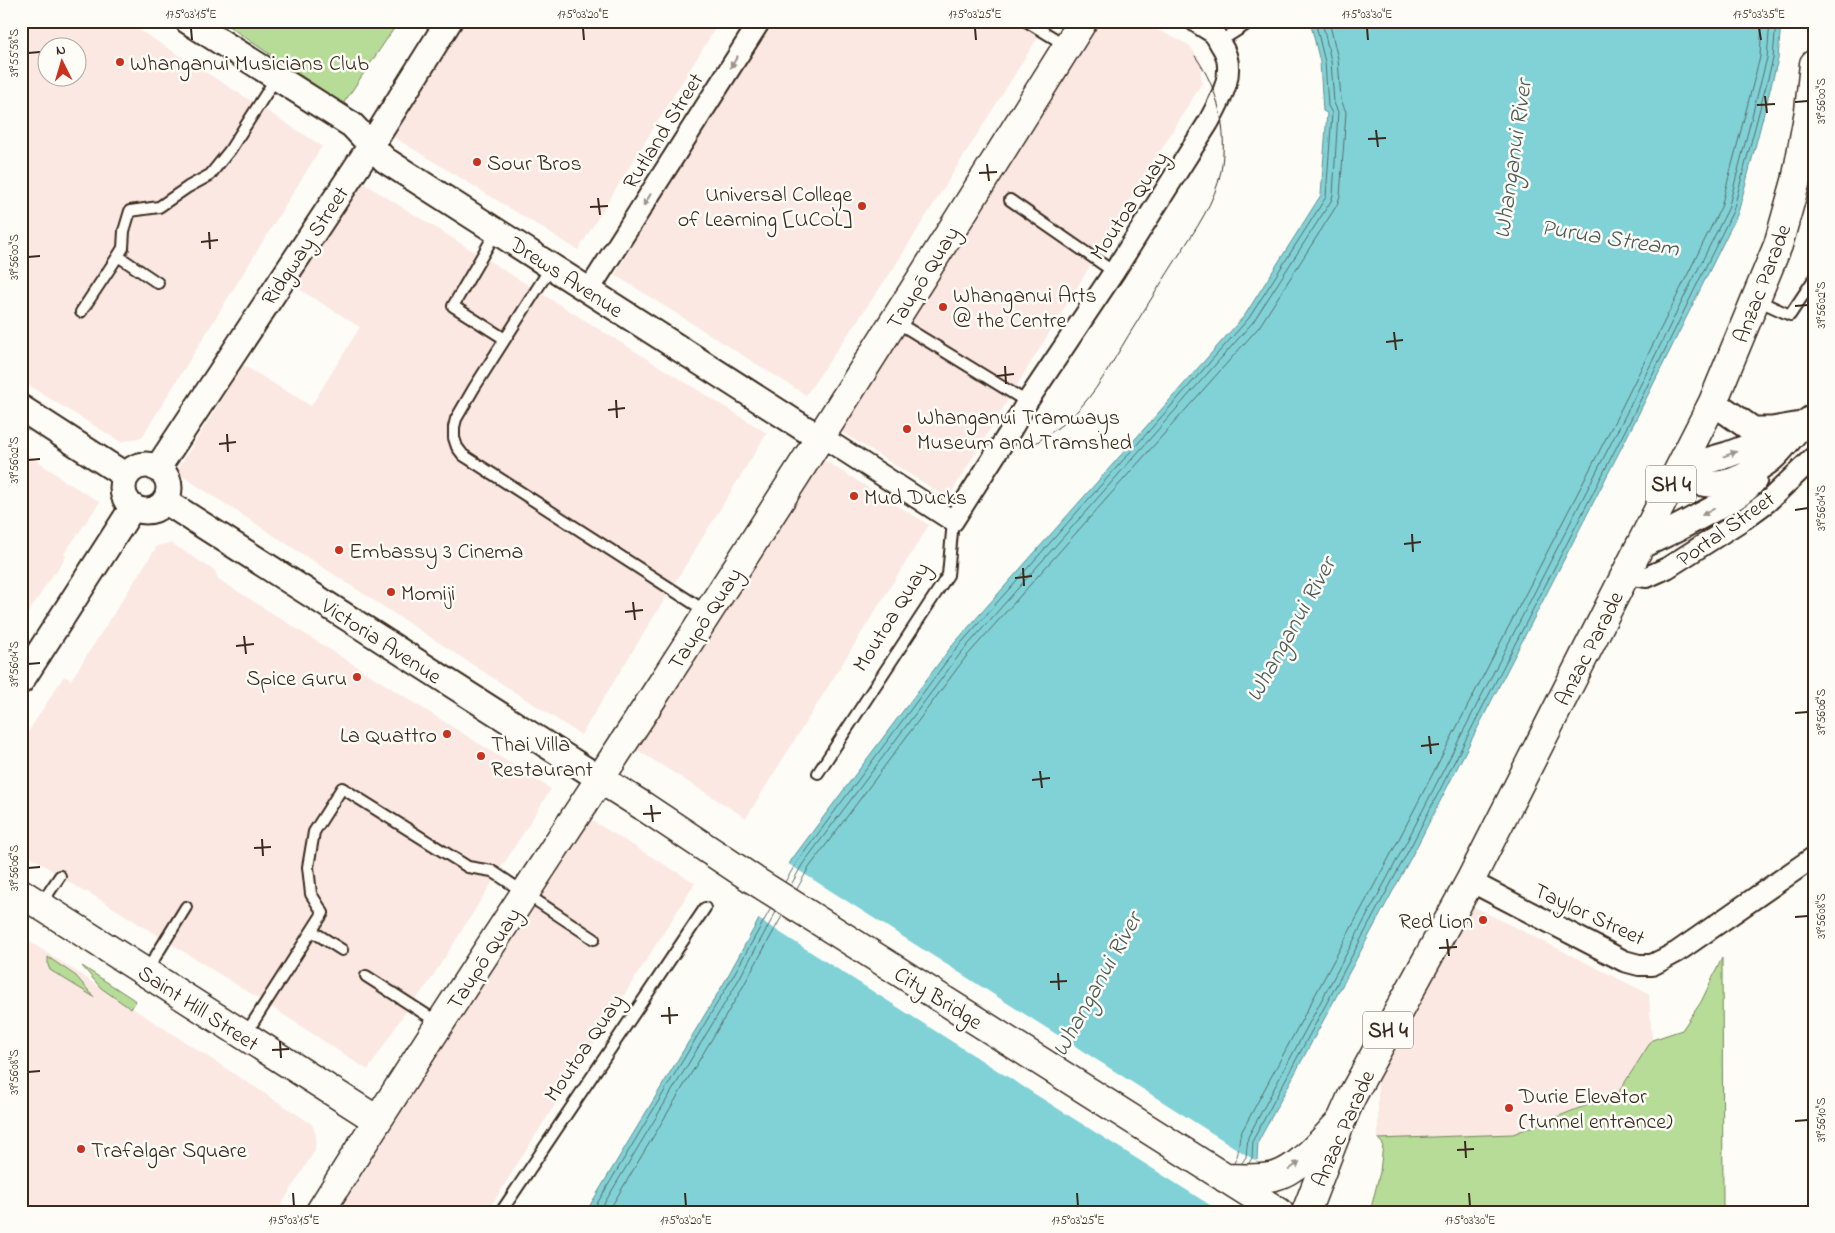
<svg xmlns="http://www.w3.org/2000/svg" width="1835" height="1233" viewBox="0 0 1835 1233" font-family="'Indie Flower',sans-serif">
<rect width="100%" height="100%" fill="#fdfcf7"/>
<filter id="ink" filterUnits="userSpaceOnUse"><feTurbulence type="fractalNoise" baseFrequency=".02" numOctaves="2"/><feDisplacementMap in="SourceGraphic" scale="10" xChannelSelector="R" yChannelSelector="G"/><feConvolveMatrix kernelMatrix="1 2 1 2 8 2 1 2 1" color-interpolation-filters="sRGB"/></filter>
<g filter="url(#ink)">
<path fill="#fbe8e3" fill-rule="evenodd" d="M21,21H125L322,146L142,437L121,442L21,381ZM48,48H78V78H48Z
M463,21H720L578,250L392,136Z
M768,21H1048L893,269L806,395L615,275L691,142Z
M1090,21H1139L1189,45L1200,60L1202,83L948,498L832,426Z
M360,181L767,433L581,735L176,472L243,365L311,406L360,327L294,286Z
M21,450L44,465V466L59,476L58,477L100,502L64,554L66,556L57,571L55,574L54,573L21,624Z
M817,456L929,525L746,818L634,748Z
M171,543L215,571L218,579L551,789L428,984L404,1014L368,1070L258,998L88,892H84L21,850V743L64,676L71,680L157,546Z
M586,817L695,883L487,1212H339Z
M1466,903L1649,994L1652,1040L1618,1093L1513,1134L1378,1139V1063Z
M21,936L312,1124L316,1135L315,1150L277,1212H21Z"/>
<path fill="#b6dc98" stroke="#78835b" d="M221,21H399L343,104Z
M48,957L76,976L94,997L50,970L48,965Z
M1722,958L1723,1212H1614L1591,1208L1583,1212H1370L1380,1172L1383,1144L1378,1139L1513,1134L1618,1093L1652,1040L1682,1030L1701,1002Z
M82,966L136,1001L131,1009L101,988Z"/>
<path fill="#81d2d7" stroke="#658f8d" d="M1310,21H1781L1778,59L1738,213L1635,421L1416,848L1258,1142L1257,1160L1226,1212H586L724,983L792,859L951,647L1245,315L1321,195L1327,113L1323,111L1320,62Z"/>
<path fill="#fdfcf7" d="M787,863L1259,1163L1227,1212H1221L757,918Z"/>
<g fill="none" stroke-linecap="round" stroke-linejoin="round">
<path stroke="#576d68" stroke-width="1" d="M785,882L797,862L955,650L1249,318L1326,197L1332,113L1328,106L1325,62L1315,21
M791,885L802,865L960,654L1253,322L1331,201L1333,195L1338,112L1334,103L1331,61L1322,21
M797,889L808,869L965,658L1259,327L1337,205L1340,196L1346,112L1341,100L1338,59L1329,21
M1234,1163C1241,1151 1237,1145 1241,1133L1399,839L1619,413L1721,207L1760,57L1762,21
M1242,1163L1246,1157L1248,1137L1406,843L1625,416L1728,209L1767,58L1770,21
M1249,1163L1252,1158L1253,1140L1411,846L1631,419L1733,211L1773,59L1776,21
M592,1212L728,985L771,908
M599,1212L734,988L776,912
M608,1212L740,992L782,916"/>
<defs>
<path id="service" d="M1026,21L1067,46
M1219,42L1252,21
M1010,200L1114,272
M496,232L453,306L505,339
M551,267L474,388L456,419L454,427V438L457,447L463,455L707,612
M158,283L118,256L123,248L124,231L130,211L159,207L188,187L210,175L230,150L276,78
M1757,300L1790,315L1814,279
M81,312L118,256
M895,321L1027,402
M818,773L948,575L953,521
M41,904L60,876
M312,931L342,950
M146,972L186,907
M366,976L439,1023
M245,1035L323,913L311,894L308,867L314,832L342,788L468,867L492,871L594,939
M501,1212L705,908"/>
<path id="minor" d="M589,290L760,21
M821,437L835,445L953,521L1011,430L1027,402L1114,272L1208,123C1221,99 1238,70 1221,45C1218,40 1216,35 1212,32C1206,28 1200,25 1195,21
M1625,574L1647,577L1667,568L1744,519L1767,502L1814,457
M1470,881L1624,961L1639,965H1652L1662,960L1677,952L1814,857"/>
<path id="tertiary" d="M188,21L352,125L385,160L805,429L821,437
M1713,402L1753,430H1772L1801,425
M21,408L126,476
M1684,458L1699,463L1727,455L1754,445L1772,430
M123 488a23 23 0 1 1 46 0a23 23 0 1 1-46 0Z
M157,469L372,144L449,21
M1676,474C1705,488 1725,488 1753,471C1759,467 1767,463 1772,458C1788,443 1794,429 1814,417
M165,501L600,779
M1639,546C1661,537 1682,526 1702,515C1720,505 1741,496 1754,480
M21,681L133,507"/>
<path id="secondary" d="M600,779L643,806L754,880L1279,1212
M21,893L377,1120
M1225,1178C1241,1178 1259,1180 1275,1176C1299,1170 1324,1138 1341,1121
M320,1212C427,1039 541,870 652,699C798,474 941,248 1083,21"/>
<path id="primary" d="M1306,1212L1341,1121L1352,1096L1470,881L1713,402L1778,245L1796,181L1809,111L1814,64"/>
</defs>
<use href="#service" stroke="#3b2a1e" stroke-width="14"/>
<use href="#minor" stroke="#3b2a1e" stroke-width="24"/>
<use href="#tertiary" stroke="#3b2a1e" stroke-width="29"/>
<use href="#secondary" stroke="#3b2a1e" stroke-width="31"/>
<use href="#primary" stroke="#3b2a1e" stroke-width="31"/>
<use href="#service" stroke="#fdfcf7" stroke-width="10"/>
<use href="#minor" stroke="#fdfcf7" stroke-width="20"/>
<use href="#tertiary" stroke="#fdfcf7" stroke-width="25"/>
<use href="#secondary" stroke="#fdfcf7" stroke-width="28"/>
<use href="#primary" stroke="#fdfcf7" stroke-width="28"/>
<path stroke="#3b2a1e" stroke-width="1" d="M1036,443C1051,432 1068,422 1080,408C1102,384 1117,353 1135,325C1149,302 1164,279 1179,255C1196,229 1215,202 1221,171C1228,131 1219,89 1195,56"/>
</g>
<defs><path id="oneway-solid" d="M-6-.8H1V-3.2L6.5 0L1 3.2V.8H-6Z" transform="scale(1.25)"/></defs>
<g fill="#9c938a">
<use href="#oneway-solid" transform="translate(734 62) rotate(122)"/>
<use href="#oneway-solid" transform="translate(647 200) rotate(122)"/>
<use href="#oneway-solid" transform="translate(1730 454) rotate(-20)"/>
<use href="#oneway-solid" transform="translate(1708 512) rotate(152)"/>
<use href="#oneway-solid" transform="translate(1294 1166) rotate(-37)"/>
</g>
</g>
<path fill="none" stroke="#3b2a1e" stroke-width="2" d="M191,28L192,40M583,28L584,40M975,28L976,40M1367,28L1368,40M1759,28L1761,40M28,53L40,52M1765,96L1767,113M1795,102L1808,101M1757,105L1775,104M1376,130L1378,147M1368,139L1386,138M987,164L989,181M979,173L997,172M598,198L600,215M590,207L608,206M209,232L210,249M201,242L218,240M28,257L40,256M1795,306L1808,305M1394,332L1396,350M1386,342L1403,340M1005,366L1006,384M997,376L1014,374M616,400L617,418M608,410L625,408M227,434L228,452M219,444L236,442M28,460L40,459M1795,510L1808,508M1412,534L1413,552M1404,544L1421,542M1023,568L1024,586M1015,578L1032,576M633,602L635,620M625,612L643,610M244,636L246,654M236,646L254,644M28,664L40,663M1795,713L1808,712M1429,736L1431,754M1421,746L1439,744M1040,771L1042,788M1032,780L1050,778M651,805L653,822M643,814L661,813M262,839L263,856M254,848L271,847M28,868L40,867M1795,917L1808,916M1447,939L1449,956M1439,948L1457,947M1058,973L1059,990M1050,982L1067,981M669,1007L670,1024M661,1016L678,1015M280,1041L281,1058M272,1050L289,1049M28,1072L40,1071M1795,1121L1808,1120M1465,1141L1466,1158M1457,1150L1474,1149M293,1193L294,1206M685,1193L686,1206M1077,1193L1078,1206M1469,1193L1470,1206"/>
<g fill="#c8321e" stroke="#fdfcf7" stroke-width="2">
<circle cx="120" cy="62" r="5"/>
<circle cx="477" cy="162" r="5"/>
<circle cx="862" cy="206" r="5"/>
<circle cx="943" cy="307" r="5"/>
<circle cx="907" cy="429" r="5"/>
<circle cx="854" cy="496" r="5"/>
<circle cx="339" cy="550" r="5"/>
<circle cx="391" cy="592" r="5"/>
<circle cx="357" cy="677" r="5"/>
<circle cx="447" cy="734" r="5"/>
<circle cx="481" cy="756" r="5"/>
<circle cx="1483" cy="920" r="5"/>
<circle cx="1509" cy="1108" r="5"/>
<circle cx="81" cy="1149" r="5"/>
</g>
<g text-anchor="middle" stroke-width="5" stroke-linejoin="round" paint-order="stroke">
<g fill="#fdfcf7" stroke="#75695f" stroke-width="1">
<rect x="1646" y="465.5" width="50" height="37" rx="4"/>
<rect x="1363" y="1011.5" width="50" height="37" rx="4"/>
</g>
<g font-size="21" font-weight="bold" fill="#3b2a1e">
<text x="1671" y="491">SH 4</text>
<text x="1388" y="1037">SH 4</text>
</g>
<g font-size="22" fill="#3b2a1e" stroke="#fdfcf7" text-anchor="start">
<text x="130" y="70">Whanganui Musicians Club</text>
<text x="487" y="170">Sour Bros</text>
<text x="852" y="201" text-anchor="end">Universal College<tspan x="852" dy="25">of Learning [UCOL]</tspan></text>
<text x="953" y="302">Whanganui Arts<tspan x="953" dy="25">@ the Centre</tspan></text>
<text x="917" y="424">Whanganui Tramways<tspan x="917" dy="25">Museum and Tramshed</tspan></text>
<text x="864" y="504">Mud Ducks</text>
<text x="349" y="558">Embassy 3 Cinema</text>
<text x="401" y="600">Momiji</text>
<text x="347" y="685" text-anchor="end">Spice Guru</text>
<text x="437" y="742" text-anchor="end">La Quattro</text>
<text x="491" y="751">Thai Villa<tspan x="491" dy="25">Restaurant</tspan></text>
<text x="1473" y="928" text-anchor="end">Red Lion</text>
<text x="1519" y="1103">Durie Elevator<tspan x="1519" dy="25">(tunnel entrance)</tspan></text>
<text x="91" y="1157">Trafalgar Square</text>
</g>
<g font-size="22" fill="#3b2a1e" stroke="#fdfcf7">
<text transform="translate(662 130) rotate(-58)" y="8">Rutland Street</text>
<text transform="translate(1128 205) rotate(-57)" y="8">Moutoa Quay</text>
<text transform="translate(304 245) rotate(-56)" y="8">Ridgway Street</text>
<text transform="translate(567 276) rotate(33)" y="8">Drews Avenue</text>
<text transform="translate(922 277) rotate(-58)" y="8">Taupō Quay</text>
<text transform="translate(1761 283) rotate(-69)" y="8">Anzac Parade</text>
<text transform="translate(1725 528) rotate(-35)" y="8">Portal Street</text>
<text transform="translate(890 616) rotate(-58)" y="8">Moutoa Quay</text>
<text transform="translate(704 618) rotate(-57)" y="8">Taupō Quay</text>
<text transform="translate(382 640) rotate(33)" y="8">Victoria Avenue</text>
<text transform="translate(1588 648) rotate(-63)" y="8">Anzac Parade</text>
<text transform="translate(1590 913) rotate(25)" y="8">Taylor Street</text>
<text transform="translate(483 958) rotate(-57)" y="8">Taupō Quay</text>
<text transform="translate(939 997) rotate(32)" y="8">City Bridge</text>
<text transform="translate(199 1007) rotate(33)" y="8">Saint Hill Street</text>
<text transform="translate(583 1047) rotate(-56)" y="8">Moutoa Quay</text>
<text transform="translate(1342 1128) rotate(-66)" y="8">Anzac Parade</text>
</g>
<g font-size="24" font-style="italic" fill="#505c56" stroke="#fdfcf7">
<text transform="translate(1512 159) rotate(-82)" y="8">Whanganui River</text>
<text transform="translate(1610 237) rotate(9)" y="8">Purua Stream</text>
<text transform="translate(1290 629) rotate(-61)" y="8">Whanganui River</text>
<text transform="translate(1096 984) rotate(-61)" y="8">Whanganui River</text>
</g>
</g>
<rect width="1835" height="1233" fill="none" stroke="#fdfcf7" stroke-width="55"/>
<g transform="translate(62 62) rotate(355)"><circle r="24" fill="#fdfcf7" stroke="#afa8a0"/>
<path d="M0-4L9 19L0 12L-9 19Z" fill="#c8321e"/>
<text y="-8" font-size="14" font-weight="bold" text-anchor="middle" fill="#3b2a1e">N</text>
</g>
<rect x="28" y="28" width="1780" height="1178" fill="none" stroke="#3b2a1e" stroke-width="2"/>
<g font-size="12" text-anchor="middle" fill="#3b2a1e">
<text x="191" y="18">175°03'15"E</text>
<text x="583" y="18">175°03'20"E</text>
<text x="975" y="18">175°03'25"E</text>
<text x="1367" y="18">175°03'30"E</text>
<text x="1759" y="18">175°03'35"E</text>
<text transform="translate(14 53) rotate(-90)" y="4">39°55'58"S</text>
<text transform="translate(1821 101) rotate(-90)" y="4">39°56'00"S</text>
<text transform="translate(14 257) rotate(-90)" y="4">39°56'00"S</text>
<text transform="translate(1821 305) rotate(-90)" y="4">39°56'02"S</text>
<text transform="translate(14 460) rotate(-90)" y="4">39°56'02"S</text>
<text transform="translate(1821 508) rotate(-90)" y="4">39°56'04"S</text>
<text transform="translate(14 664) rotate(-90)" y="4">39°56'04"S</text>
<text transform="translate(1821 712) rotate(-90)" y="4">39°56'06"S</text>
<text transform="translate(14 868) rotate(-90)" y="4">39°56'06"S</text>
<text transform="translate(1821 916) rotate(-90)" y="4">39°56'08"S</text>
<text transform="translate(14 1072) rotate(-90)" y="4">39°56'08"S</text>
<text transform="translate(1821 1120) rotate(-90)" y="4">39°56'10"S</text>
<text x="294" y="1224">175°03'15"E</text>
<text x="686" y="1224">175°03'20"E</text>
<text x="1078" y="1224">175°03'25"E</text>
<text x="1470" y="1224">175°03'30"E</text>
</g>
</svg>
